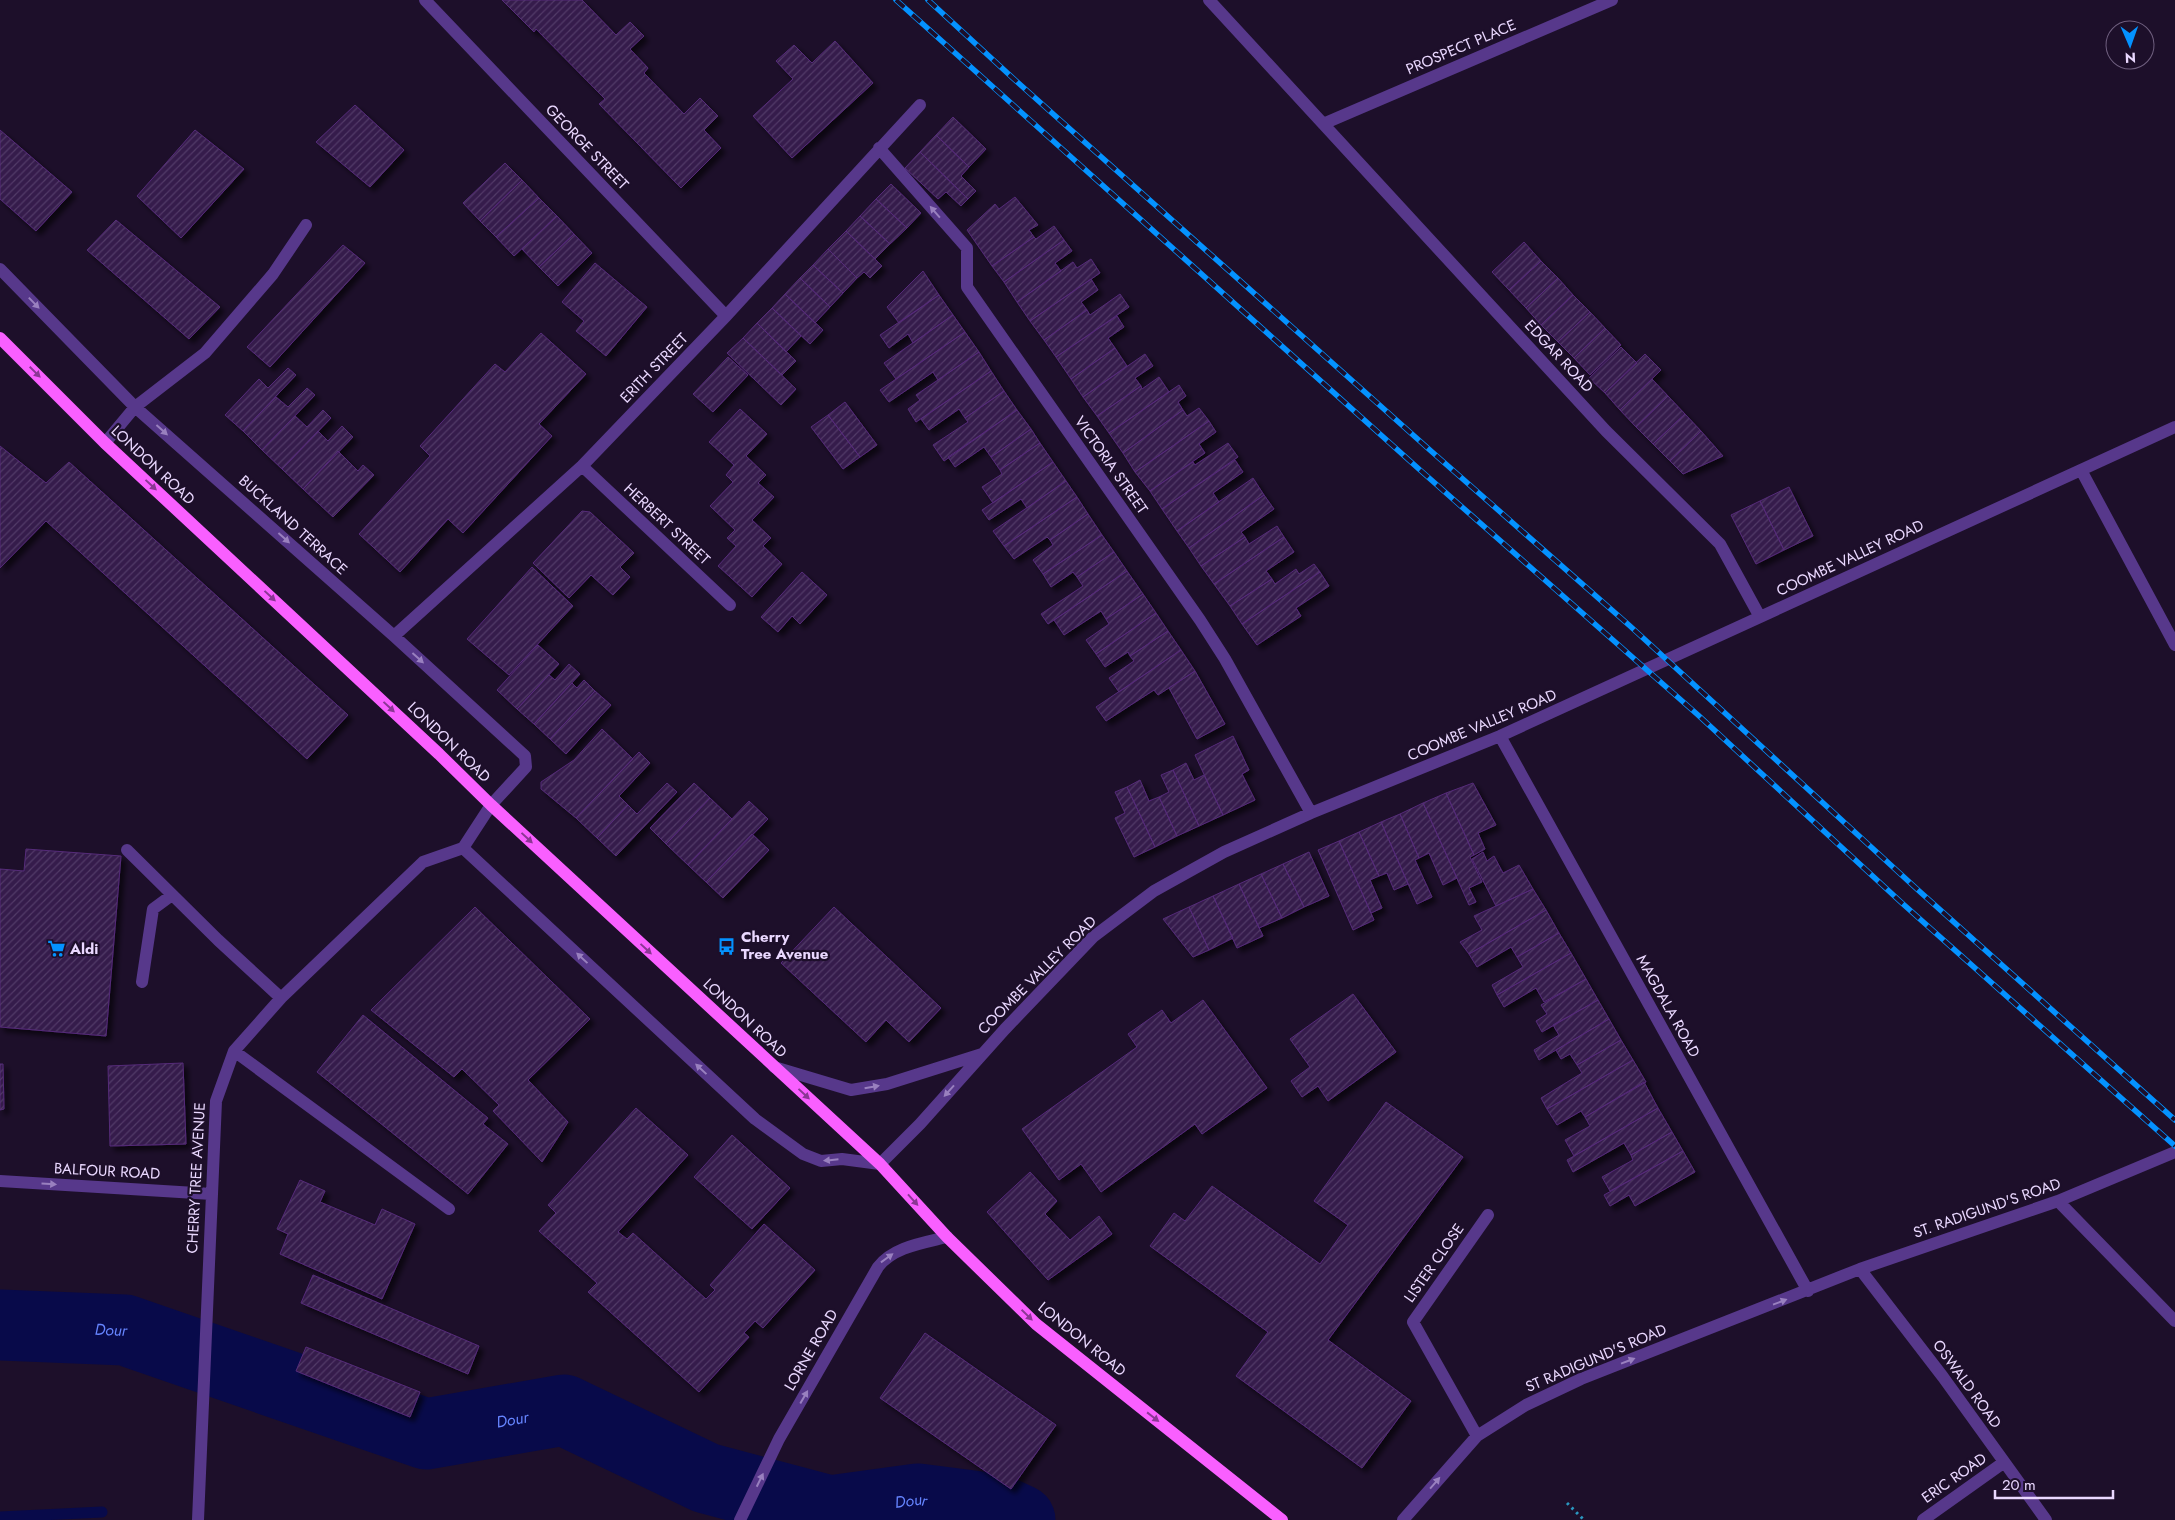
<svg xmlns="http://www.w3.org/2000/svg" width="2175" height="1520" viewBox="0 0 2175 1520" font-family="Jost,sans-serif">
<defs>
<pattern id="building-hatch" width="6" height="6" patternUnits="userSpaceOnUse" patternTransform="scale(1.25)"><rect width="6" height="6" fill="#351a4c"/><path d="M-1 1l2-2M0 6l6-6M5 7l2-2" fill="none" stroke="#523b67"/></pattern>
<filter id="shadow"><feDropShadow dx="4.5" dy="4.5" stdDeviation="2.5" flood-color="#0009"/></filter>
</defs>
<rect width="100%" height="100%" fill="#1d0f2a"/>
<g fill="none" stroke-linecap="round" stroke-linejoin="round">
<path stroke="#080a4a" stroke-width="11" d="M0,1517L102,1512"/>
<path stroke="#080a4a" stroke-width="71" id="s1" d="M0,1325L125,1330L426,1434L564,1410L706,1478L830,1511L918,1499L996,1509L1020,1520"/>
</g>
<path fill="url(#building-hatch)" stroke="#552b79" filter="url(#shadow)" d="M502,0H582L616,35L630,22L644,36L630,49L648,68L644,73L684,114L700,98L718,116L704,130L721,148L681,188L599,104L605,99L536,29L534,32Z
M835,41L873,83L792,158L753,116L793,79L776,61L794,45L812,63Z
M355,105L404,150L370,187L316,142Z
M953,117L986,149L969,167L936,135Z
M0,130L72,192L36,231L0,199Z
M195,130L244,169L181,238L137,196Z
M936,135L969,167L961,176L976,191L968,199L920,152Z
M920,152L968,199L961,206L946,192L938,199L905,168Z
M505,163L522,180L480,221L463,203Z
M522,180L539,198L496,237L480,221Z
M891,184L921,213L907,228L876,199Z
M1015,197L1038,225L1029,230L1034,237L992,266L967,230L995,204L999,209Z
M539,198L557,216L514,256L496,237Z
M876,199L907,228L890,244L860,216Z
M557,216L574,234L539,267L522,249Z
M860,216L890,244L875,259L846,231Z
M116,220L220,307L189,339L87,250Z
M1054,226L1064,240L1004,282L992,266L1034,237L1036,239Z
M846,231L882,266L870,278L864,272L857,278L828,249Z
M574,234L592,253L558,286L539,267Z
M1064,240L1072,251L1055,263L1061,271L1017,302L1004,282Z
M1524,242L1541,261L1509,290L1492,272Z
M343,245L365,263L270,367L247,347Z
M828,249L857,278L843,293L813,265Z
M1091,259L1100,273L1030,321L1017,302L1073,262L1077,268Z
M1541,261L1558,278L1526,308L1509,290Z
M595,263L647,307L606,356L576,331L584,321L562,302Z
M813,265L843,293L830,307L800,278Z
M923,271L939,295L899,323L887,307Z
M800,278L830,307L815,323L785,294Z
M1558,278L1573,295L1541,325L1526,308Z
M1091,279L1098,290L1081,302L1087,310L1044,340L1030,321Z
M785,294L823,330L810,344L772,308Z
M1120,294L1129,307L1056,357L1044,340L1087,310L1090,315Z
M939,295L953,315L913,343L908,334L889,348L880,335Z
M1573,295L1590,312L1558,342L1541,325Z
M772,308L801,336L786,352L757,323Z
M1590,312L1605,328L1574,358L1558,342Z
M953,315L965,332L896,379L884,363Z
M1117,316L1124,327L1108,338L1115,348L1071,379L1056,357Z
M757,323L796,361L782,375L743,338Z
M1605,328L1621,345L1590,375L1574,358Z
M965,332L979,352L938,380L933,372L889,402L880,390Z
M541,333L586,374L539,424L552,436L463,533L448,519L400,572L359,534L430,456L420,446L495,364L505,372Z
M743,338L796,389L781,405L727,353Z
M1621,347L1637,363L1605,393L1589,378Z
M1115,348L1127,366L1083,397L1071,379Z
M979,352L991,371L916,422L908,409L920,400L916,395Z
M1145,354L1153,366L1135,378L1141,386L1097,416L1083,397Z
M1645,354L1661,370L1620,410L1605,393Z
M728,357L748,375L713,412L693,394Z
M288,368L296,375L243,431L225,415L259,379L268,388Z
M991,371L1004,391L965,418L959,409L929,430L921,419Z
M1159,377L1169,392L1109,433L1097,416L1141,386L1142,389Z
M1652,379L1668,396L1636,427L1620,410Z
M1179,385L1186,396L1178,402L1183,410L1123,453L1109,433Z
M307,388L315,395L262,450L243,431L276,397L288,407Z
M1004,391L1017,410L944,461L933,445L968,422L965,418Z
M1668,396L1685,414L1653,444L1636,427Z
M845,402L877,445L860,457L828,415Z
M1199,408L1209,421L1135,472L1123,453L1183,410L1187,416Z
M740,409L767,434L746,456L766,475L758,483L774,497L752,520L771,538L763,546L782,564L752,597L718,566L736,546L727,538L735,530L710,506L733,482L726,475L734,465L709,442Z
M323,410L331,418L282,469L262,450L295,416L307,427Z
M1017,410L1031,429L991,457L984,447L955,467L948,457Z
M1685,414L1701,431L1670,461L1653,444Z
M828,415L860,457L843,469L811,427Z
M1209,421L1216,432L1199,444L1205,453L1150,491L1135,472Z
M342,426L353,437L303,489L282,469L318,431L328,441Z
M1031,429L1040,443L1000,470L991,457Z
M1701,431L1723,456L1683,474L1670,461Z
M1040,443L1053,462L993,503L982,487L1002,474L1000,470Z
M1228,443L1238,457L1162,509L1150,491L1193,462L1195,465Z
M0,446L46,483L69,462L348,715L307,759L46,521L0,568Z
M338,451L358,471L363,465L374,475L333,517L303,489Z
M1235,460L1243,472L1213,493L1219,502L1177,531L1162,509Z
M1053,462L1066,481L1027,508L1021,499L989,520L982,510Z
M1253,478L1264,495L1189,548L1177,531Z
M1066,481L1077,497L1004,546L993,531Z
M1789,487L1813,536L1784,550L1760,501Z
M1264,495L1274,509L1241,532L1245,537L1201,566L1189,548Z
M1077,497L1088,514L1050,540L1047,537L1014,559L1004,546Z
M1760,501L1784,550L1756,564L1731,515Z
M582,511L590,512L634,553L620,567L630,577L613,595L591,575L569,598L533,563Z
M1088,514L1102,535L1043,574L1033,560L1053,545L1050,540Z
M1277,526L1284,537L1214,584L1201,566L1245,537L1249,544Z
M1102,535L1114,552L1077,577L1073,572L1051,587L1043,574Z
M1284,537L1294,552L1266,571L1272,579L1230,606L1214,584Z
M1114,552L1127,571L1048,624L1041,614L1083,586L1077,577Z
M1314,564L1320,572L1242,624L1230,606L1272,579L1275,584L1296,569L1299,574Z
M532,567L573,606L509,675L467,639Z
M1127,571L1143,594L1106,619L1101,611L1064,635L1054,620Z
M802,572L827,595L800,624L792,616L778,632L761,617Z
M1320,572L1329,586L1296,608L1301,616L1257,645L1242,624Z
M1143,594L1156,613L1096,654L1086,640L1109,624L1106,619Z
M1156,613L1168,631L1130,656L1128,652L1105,667L1096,654Z
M1168,631L1181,650L1119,692L1109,678L1134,661L1130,656Z
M538,645L559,664L517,709L497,690Z
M1181,650L1195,671L1158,695L1154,690L1106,721L1096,707Z
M569,664L580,674L534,724L517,709L549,675L555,680Z
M1195,671L1225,724L1197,739L1169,688Z
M584,680L595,691L550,739L534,724L572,683L577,688Z
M595,691L611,705L566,754L550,739Z
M602,729L633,759L576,818L541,789V782L574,760Z
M1233,736L1249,770L1242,774L1255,800L1223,815L1195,755Z
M639,752L650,763L619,796L628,805L597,838L576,818Z
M1186,763L1194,780L1204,775L1223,815L1199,826L1173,770Z
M1173,770L1199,826L1177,836L1159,797L1169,792L1161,775Z
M1140,780L1149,801L1159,797L1177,836L1155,847L1127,787Z
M667,783L677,792L616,856L597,838L628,805L637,814Z
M694,783L710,798L666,844L650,828Z
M1473,783L1496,825L1478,833L1485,849L1474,855L1446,793Z
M1127,787L1155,847L1134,857L1115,818L1125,813L1115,792Z
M1446,793L1474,855L1470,857L1482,882L1469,888L1476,902L1469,905L1423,803Z
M710,798L732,819L688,865L666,844Z
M749,801L768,819L706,882L688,865Z
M1423,803L1457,878L1443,885L1429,853L1419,858L1400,814Z
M1400,814L1419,858L1415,860L1432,897L1417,904L1381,822Z
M1381,822L1408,884L1394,890L1387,873L1379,876L1359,832Z
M1359,832L1379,876L1370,880L1382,908L1371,913L1339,841Z
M752,834L769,850L723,898L706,882Z
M1339,841L1374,920L1353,930L1318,850Z
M26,849L121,856L106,1036L0,1027V869L24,871Z
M1309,852L1329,896L1304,907L1283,864Z
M1483,852L1487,861L1494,856L1503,873L1519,865L1533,889L1496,906L1472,859Z
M1283,864L1304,907L1282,918L1261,874Z
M1261,874L1282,918L1259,928L1239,884Z
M1239,884L1263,936L1237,948L1213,896Z
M1533,889L1546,910L1469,954L1460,942L1482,930L1474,916Z
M1213,896L1233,938L1209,950L1189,907Z
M475,907L590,1019L528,1080L568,1122L542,1162L493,1111L499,1105L462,1069L454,1077L371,1010Z
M834,907L941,1008L909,1042L886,1020L866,1042L781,963Z
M1189,907L1209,950L1193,957L1163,919Z
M1546,910L1559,933L1517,957L1511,947L1477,967L1469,954Z
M1559,933L1571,953L1497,995L1492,985L1523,967L1517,957Z
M1571,953L1586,979L1544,1002L1536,988L1504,1007L1497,995Z
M1586,979L1598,1000L1542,1032L1536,1021L1547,1014L1541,1005Z
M1353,994L1396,1052L1328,1101L1318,1086L1302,1097L1291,1081L1310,1067L1290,1039Z
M1203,1000L1267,1088L1202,1134L1195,1124L1101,1192L1081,1164L1059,1180L1022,1129L1137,1047L1128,1034L1162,1010L1171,1023Z
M1598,1000L1609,1019L1539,1060L1534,1050L1559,1035L1553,1025Z
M363,1015L488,1118L483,1124L508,1144L468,1194L317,1072Z
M1609,1019L1621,1040L1577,1065L1570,1054L1561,1059L1556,1050Z
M1621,1040L1633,1060L1547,1109L1541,1098L1582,1073L1577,1065Z
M1633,1060L1646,1082L1585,1117L1581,1111L1557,1125L1547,1109Z
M183,1063L186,1144L110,1146L108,1066Z
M0,1064H3L4,1109L0,1110Z
M1644,1082L1658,1108L1574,1156L1565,1140L1590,1126L1585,1117Z
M1386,1102L1463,1157L1328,1340L1411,1401L1362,1468L1236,1376L1268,1332L1150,1246L1174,1213L1185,1221L1212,1186L1320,1264L1348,1225L1314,1201Z
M636,1108L688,1155L618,1232L627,1239L633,1233L706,1299L715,1290L710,1285L764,1224L815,1270L763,1328L755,1321L744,1333L749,1337L699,1392L588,1292L597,1283L539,1231L556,1213L548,1205Z
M1658,1108L1672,1132L1631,1155L1624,1143L1573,1172L1567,1160Z
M1672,1132L1683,1151L1610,1191L1602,1177L1633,1160L1631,1155Z
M732,1135L790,1188L752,1229L694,1177Z
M1683,1151L1695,1172L1635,1206L1629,1195L1610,1206L1604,1195Z
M1030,1172L1057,1201L1045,1214L1070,1240L1099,1216L1112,1234L1048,1280L987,1212Z
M300,1180L325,1191L320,1202L375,1225L382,1209L415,1224L382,1299L280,1254L288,1234L277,1229Z
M313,1275L479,1346L468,1374L301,1303Z
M925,1333L1056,1425L1011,1489L880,1398Z
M306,1347L420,1392L410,1417L296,1371Z"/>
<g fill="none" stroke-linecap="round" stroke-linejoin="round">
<path stroke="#2b97c0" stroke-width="3" stroke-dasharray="2.5 4" stroke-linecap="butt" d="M1567,1503L1584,1520"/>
<path stroke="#57388b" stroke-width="12" d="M425,0L726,316
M1209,0L1606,431L1720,544L1760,617
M1323,124L1612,0
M879,148L967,248V287L1200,620L1225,659L1311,813
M0,269L135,407L394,636L525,756L526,767L491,805L463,848L423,862L281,998L234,1051L216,1101L198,1520
M105,443L135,407L205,353L273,274L306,225
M582,466L730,605
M2081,470L2175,645
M394,636L582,466L726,316L920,105
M1500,736L1808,1291
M463,848L755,1119L803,1154L821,1161L842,1159L880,1164L920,1124L1005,1029L1093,937L1154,891L1224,852L1311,813L1500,736L2175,427
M127,850L218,940L281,998
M142,982L153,909L172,895
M234,1051L449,1209
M774,1067L851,1090L887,1084L982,1054
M0,1181L212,1194
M2058,1201L2175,1321
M1860,1269L1943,1377L2046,1520
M1477,1436L1413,1322L1488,1215
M740,1520L779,1439L878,1267C893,1247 923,1243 947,1237
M1403,1520L1477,1436L1526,1405L1581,1379L1860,1269L2058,1201L2175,1152
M1923,1520L2003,1463"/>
<path stroke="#f95fff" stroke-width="12" d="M0,338L105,443L439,754L491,805L880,1164L947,1237L1036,1324L1282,1520"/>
<defs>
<path id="rail" d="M896,0L1420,470L1698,715L1903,904L2175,1146
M928,0L1015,80L1431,451L1630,626L1918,890L2175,1120"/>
</defs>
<use href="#rail" stroke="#0492ff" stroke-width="5.5"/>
<use href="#rail" stroke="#1d0f2a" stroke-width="4" stroke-dasharray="11" stroke-linecap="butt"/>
</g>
<defs><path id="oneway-solid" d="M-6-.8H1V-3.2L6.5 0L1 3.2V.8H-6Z" transform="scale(1.25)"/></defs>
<g fill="#9980bf">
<use href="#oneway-solid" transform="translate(935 212) rotate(-131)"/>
<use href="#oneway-solid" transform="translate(34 303) rotate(46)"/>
<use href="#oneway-solid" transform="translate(162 430) rotate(42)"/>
<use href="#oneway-solid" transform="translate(284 538) rotate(42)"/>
<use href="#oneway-solid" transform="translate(418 658) rotate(42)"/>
<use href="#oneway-solid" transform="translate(582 958) rotate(-137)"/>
<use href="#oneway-solid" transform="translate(701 1069) rotate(-137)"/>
<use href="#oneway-solid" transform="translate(872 1087) rotate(-10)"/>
<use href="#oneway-solid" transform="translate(949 1091) rotate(132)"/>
<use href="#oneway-solid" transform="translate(831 1160) rotate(174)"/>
<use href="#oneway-solid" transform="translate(49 1184) rotate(3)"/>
<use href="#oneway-solid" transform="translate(887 1258) rotate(-36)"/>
<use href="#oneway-solid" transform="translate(1780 1302) rotate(-21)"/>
<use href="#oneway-solid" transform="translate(1628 1361) rotate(-21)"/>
<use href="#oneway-solid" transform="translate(804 1397) rotate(-60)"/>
<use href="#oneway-solid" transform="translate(760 1480) rotate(-64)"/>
<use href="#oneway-solid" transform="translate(1435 1483) rotate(-49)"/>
</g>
<g fill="#8b3794">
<use href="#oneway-solid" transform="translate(35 372) rotate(45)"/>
<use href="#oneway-solid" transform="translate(151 485) rotate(43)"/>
<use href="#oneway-solid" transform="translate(270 596) rotate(43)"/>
<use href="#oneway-solid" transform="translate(389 707) rotate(43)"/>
<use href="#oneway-solid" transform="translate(527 838) rotate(43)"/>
<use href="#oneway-solid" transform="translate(646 949) rotate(43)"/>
<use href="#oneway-solid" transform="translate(804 1094) rotate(43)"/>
<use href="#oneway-solid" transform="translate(913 1200) rotate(48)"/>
<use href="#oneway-solid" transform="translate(1027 1315) rotate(44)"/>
<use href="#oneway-solid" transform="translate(1153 1417) rotate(38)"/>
</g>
<defs>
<symbol id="bus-bare" viewBox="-9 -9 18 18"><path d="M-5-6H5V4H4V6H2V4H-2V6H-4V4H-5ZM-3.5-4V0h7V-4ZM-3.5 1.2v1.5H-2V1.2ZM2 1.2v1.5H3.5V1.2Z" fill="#0492ff" stroke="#1d0f2a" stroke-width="2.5" paint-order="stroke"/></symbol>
<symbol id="supermarket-bare" viewBox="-9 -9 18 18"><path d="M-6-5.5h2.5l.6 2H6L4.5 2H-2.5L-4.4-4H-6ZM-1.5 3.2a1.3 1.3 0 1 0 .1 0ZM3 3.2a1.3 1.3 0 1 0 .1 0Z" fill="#0492ff" stroke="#1d0f2a" stroke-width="2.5" paint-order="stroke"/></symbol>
</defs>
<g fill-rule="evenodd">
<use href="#bus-bare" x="714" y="934" width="25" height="25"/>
<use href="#supermarket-bare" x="44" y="936" width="25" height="25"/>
</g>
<g text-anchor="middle" stroke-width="4.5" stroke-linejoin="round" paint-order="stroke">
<g font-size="15" fill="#ead8ff" stroke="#1d0f2a">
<text transform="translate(1461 47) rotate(-23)" y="5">PROSPECT PLACE</text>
<text transform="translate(587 147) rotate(46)" y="5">GEORGE STREET</text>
<text transform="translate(1559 356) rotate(47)" y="5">EDGAR ROAD</text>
<text transform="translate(654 368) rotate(-46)" y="5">ERITH STREET</text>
<text transform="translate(153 465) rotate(43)" y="5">LONDON ROAD</text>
<text transform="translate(1111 465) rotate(55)" y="5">VICTORIA STREET</text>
<text transform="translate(667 524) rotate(43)" y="5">HERBERT STREET</text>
<text transform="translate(293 525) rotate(42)" y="5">BUCKLAND TERRACE</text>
<text transform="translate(1850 558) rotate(-25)" y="5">COOMBE VALLEY ROAD</text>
<text transform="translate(1482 725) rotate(-23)" y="5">COOMBE VALLEY ROAD</text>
<text transform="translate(449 742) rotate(44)" y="5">LONDON ROAD</text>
<text transform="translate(1037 975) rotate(-45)" y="5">COOMBE VALLEY ROAD</text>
<text transform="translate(1668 1006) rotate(61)" y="5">MAGDALA ROAD</text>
<text transform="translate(745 1018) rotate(43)" y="5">LONDON ROAD</text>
<text transform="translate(107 1171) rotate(3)" y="5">BALFOUR ROAD</text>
<text transform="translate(196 1178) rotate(-87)" y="5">CHERRY TREE AVENUE</text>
<text transform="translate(1987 1208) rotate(-19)" y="5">ST. RADIGUND'S ROAD</text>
<text transform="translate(1434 1263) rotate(-55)" y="5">LISTER CLOSE</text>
<text transform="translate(1082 1339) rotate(39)" y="5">LONDON ROAD</text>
<text transform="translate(811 1350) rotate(-60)" y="5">LORNE ROAD</text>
<text transform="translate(1596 1358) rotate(-23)" y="5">ST RADIGUND'S ROAD</text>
<text transform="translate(1967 1384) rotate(54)" y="5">OSWALD ROAD</text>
<text transform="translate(1954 1478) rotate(-35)" y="5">ERIC ROAD</text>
</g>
<g font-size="15" font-weight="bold" fill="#ead8ff" stroke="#1d0f2a" text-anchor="start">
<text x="741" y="942">Cherry<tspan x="741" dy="17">Tree Avenue</tspan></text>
<text x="70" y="954">Aldi</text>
</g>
<g font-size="16" font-style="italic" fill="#6685ff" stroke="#1d0f2a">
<text dy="6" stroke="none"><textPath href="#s1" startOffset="111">Dour</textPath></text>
<text dy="6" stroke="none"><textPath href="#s1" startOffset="531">Dour</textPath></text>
<text dy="6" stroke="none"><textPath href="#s1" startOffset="951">Dour</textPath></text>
</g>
</g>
<g transform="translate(2130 45) rotate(178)"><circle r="24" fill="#1d0f2a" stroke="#6f5f7f"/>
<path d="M0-4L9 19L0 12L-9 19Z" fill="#0492ff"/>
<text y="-8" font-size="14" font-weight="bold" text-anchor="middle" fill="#ead8ff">N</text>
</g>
<path d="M1995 1490v8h118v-8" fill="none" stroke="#ead8ff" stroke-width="2.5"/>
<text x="2002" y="1490" font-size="15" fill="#ead8ff" stroke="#1d0f2a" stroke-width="4" paint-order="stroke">20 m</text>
</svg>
